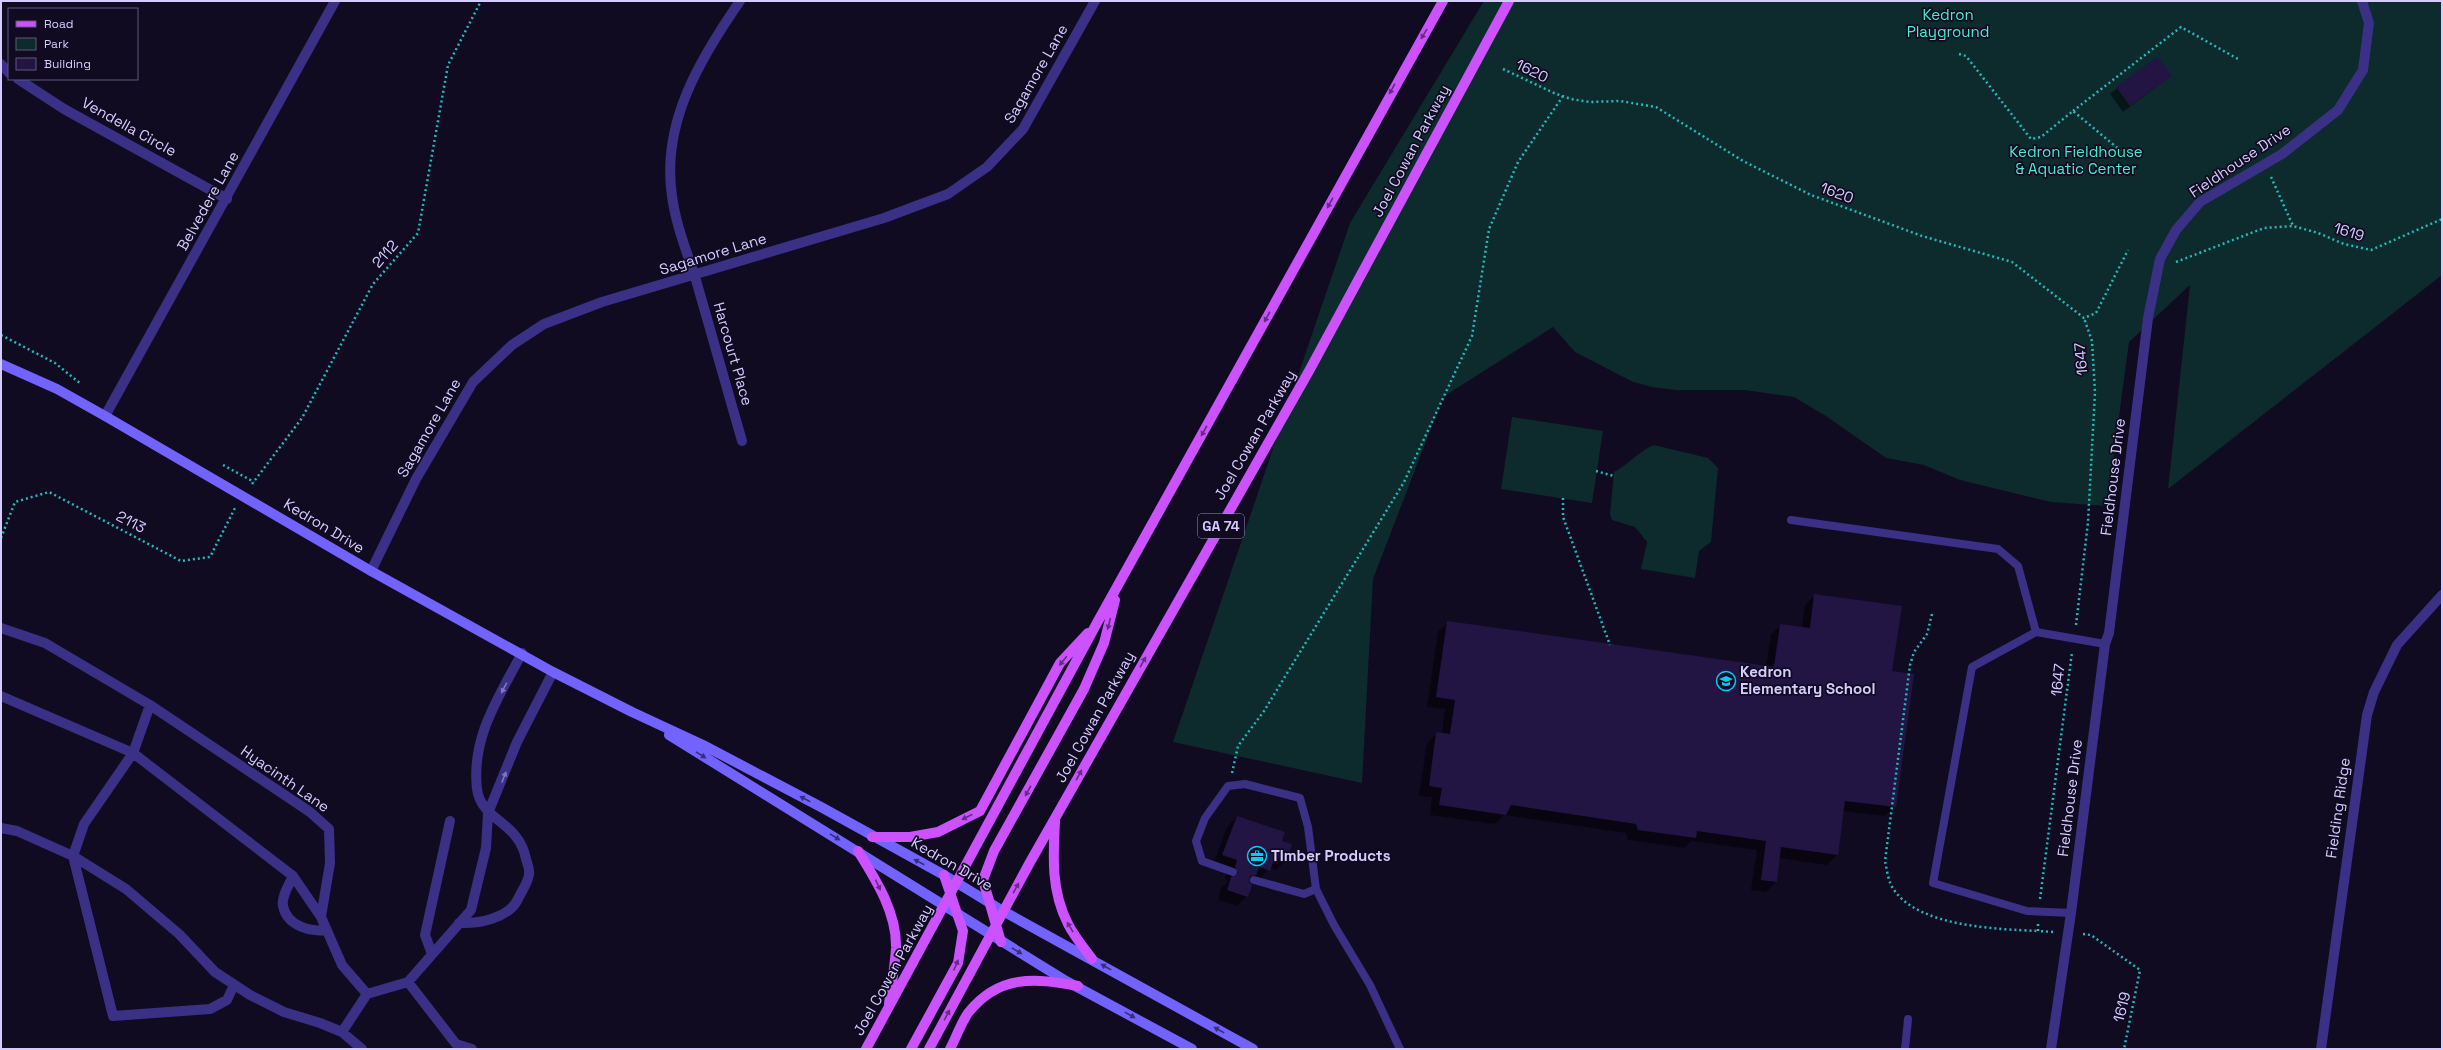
<svg xmlns="http://www.w3.org/2000/svg" width="2443" height="1050" viewBox="0 0 2443 1050" font-family="'Space Grotesk',sans-serif">
<rect width="100%" height="100%" fill="#100b21"/>
<path fill="#0d2a2c" d="M1484,1H2442V275L2168,489L2190,285L2129,342L2107,506L2051,502L1960,480L1924,465L1886,458L1826,416L1794,397L1744,390H1676L1652,387L1633,382L1575,352L1553,327L1443,397L1373,579L1362,783L1173,742L1350,223Z
M1512,417L1603,431L1592,503L1501,489Z
M1654,445L1708,458L1718,468L1711,542L1699,551L1695,578L1641,569L1647,542L1635,527L1612,520L1610,514L1614,472C1629,464 1639,451 1654,445Z"/>
<path fill="#0007" d="M2171,76L2123,112L2110,94L2117,88Z
M1815,595L1891,672L1895,806L1885,816L1843,811L1837,855L1827,865L1779,858L1776,882L1766,892L1751,890L1757,850L1691,841L1685,848L1628,840L1626,833L1504,815L1495,824L1430,815L1432,797L1419,796L1427,743L1437,733L1442,734L1445,709L1427,707L1438,632L1447,623L1766,667L1771,635L1781,625L1802,628L1805,605Z
M1237,817L1280,841L1286,860L1276,870L1270,868L1259,880L1252,878L1247,882V896L1237,906L1218,900L1221,888L1228,882L1225,877L1228,870L1213,865L1227,827Z"/>
<path fill="#221544" d="M2157,57L2172,76L2130,106L2116,87Z
M1814,594L1902,606L1892,671L1914,674L1896,807L1845,801L1838,855L1781,847L1777,882L1761,880L1766,841L1697,831L1696,838L1638,830L1636,824L1511,805L1506,815L1439,805L1442,788L1429,786L1436,732L1450,734L1455,700L1436,697L1447,621L1774,667L1780,624L1810,628Z
M1237,816L1285,832L1282,841L1292,844L1287,861L1275,857L1270,871L1259,867L1256,875L1250,876L1249,882L1252,885L1248,897L1227,890L1231,877L1238,873L1235,867L1237,860L1222,855Z"/>
<g fill="none" stroke-linecap="round" stroke-linejoin="round">
<path stroke="#21babd" stroke-width="2.5" stroke-dasharray="2 3" stroke-linecap="butt" d="M1959,54L1966,56L2031,139L2041,137L2073,111L2121,151
M1503,69L1554,93L1571,99L1590,102L1620,101L1656,107L1743,161L1811,195L1922,236L2012,262L2084,318L2096,313L2128,250
M2073,111L2181,27L2238,59
M2271,177L2293,226
M2176,262L2264,228L2293,226L2318,233L2344,244L2371,250L2442,219
M1,335L55,363L81,384
M223,465L254,482
M1596,471L1614,476
M252,484L302,418L373,284L418,233L448,65L481,1
M1563,498V517L1610,645
M1,538L15,502L49,492L181,561L210,557L235,508
M1932,614L1927,634L1914,652L1910,665L1885,861C1887,870 1888,882 1894,890C1920,927 1996,929 2038,931
M2076,625L2088,522L2095,392L2092,341L2084,318
M1232,773L1238,746L1264,711L1404,482L1472,336L1489,229L1518,162L1563,96
M2040,899L2072,652
M2038,924V931L2054,932
M2083,934L2091,935L2140,970L2124,1049"/>
<path stroke="#3a3085" stroke-width="8" d="M1791,520L1998,549L2018,566L2036,632
M1233,872L1202,861L1196,841L1205,818L1228,786L1245,784L1300,798L1308,827L1316,889L1334,925L1370,985L1400,1049
M1254,880L1304,894L1316,889
M2071,913L2027,911L1933,883L1972,667L2036,632L2105,644
M1905,1049L1908,1019"/>
<path stroke="#3a3085" stroke-width="10" d="M740,1C700,59 661,123 672,196C676,226 687,252 696,280C711,334 727,387 742,441
M1,64L9,73
M18,79L64,109L227,199
M105,416L335,1
M371,571L416,479L473,382L512,345L544,324L602,302L884,218L948,194L987,167L1023,129L1095,1
M1,628L45,643L150,705L310,812L329,829L330,863L321,917L342,965L367,994
M1,696L133,753L293,876L321,917
M150,705L133,753L84,824L73,856L113,1016L210,1009L227,1000L234,985
M1,828L17,831L73,856L126,889L179,934L215,972L250,995L284,1012L320,1023L342,1032L362,1049
M293,876C289,885 281,897 283,906C287,926 310,932 327,930
M459,923C479,924 509,918 518,899C521,892 529,881 529,874C530,869 527,863 526,859C519,821 481,821 477,789C471,737 499,697 522,653
M432,954L425,935L450,821
M408,982L456,1044L472,1049
M342,1032L367,994L408,982L471,910L486,848L488,813L517,742L553,672
M2051,1049L2071,913L2105,644L2109,633L2148,318L2160,259L2176,230L2200,202L2282,154L2338,110L2363,70L2369,23L2362,1
M2321,1049L2367,715L2374,692L2397,645L2442,595"/>
<path stroke="#7262ff" stroke-width="10" d="M1,364L57,389L105,416L371,571L553,672L632,712L703,745L821,807L944,875L1003,911L1253,1049
M669,735L1066,981L1192,1049"/>
<path stroke="#cc52ff" stroke-width="10" d="M1055,821C1053,857 1051,891 1068,924C1074,936 1084,948 1092,959
M872,837H910L938,832L980,811L1060,663L1088,633
M858,851C876,880 897,913 896,948C895,967 891,986 889,1004
M1001,942L983,880L994,851L1084,689L1104,643L1115,600
M866,1049L1098,621L1443,1
M911,1049L958,963L963,931L944,875
M929,1049L1029,864L1309,371L1509,1
M950,1049C956,1038 961,1023 968,1013C999,974 1035,978 1078,986"/>
</g>
<defs><path id="oneway-solid" d="M-6-.8H1V-3.2L6.5 0L1 3.2V.8H-6Z"/></defs>
<g fill="#652b85">
<use href="#oneway-solid" transform="translate(1424 34) rotate(121)"/>
<use href="#oneway-solid" transform="translate(1392 89) rotate(119)"/>
<use href="#oneway-solid" transform="translate(1330 203) rotate(119)"/>
<use href="#oneway-solid" transform="translate(1267 317) rotate(119)"/>
<use href="#oneway-solid" transform="translate(1204 431) rotate(119)"/>
<use href="#oneway-solid" transform="translate(1109 624) rotate(104)"/>
<use href="#oneway-solid" transform="translate(1063 661) rotate(129)"/>
<use href="#oneway-solid" transform="translate(1143 662) rotate(-61)"/>
<use href="#oneway-solid" transform="translate(1079 775) rotate(-61)"/>
<use href="#oneway-solid" transform="translate(1028 791) rotate(119)"/>
<use href="#oneway-solid" transform="translate(967 817) rotate(153)"/>
<use href="#oneway-solid" transform="translate(878 885) rotate(65)"/>
<use href="#oneway-solid" transform="translate(1016 888) rotate(-61)"/>
<use href="#oneway-solid" transform="translate(1070 927) rotate(-121)"/>
<use href="#oneway-solid" transform="translate(956 965) rotate(-67)"/>
<use href="#oneway-solid" transform="translate(947 1015) rotate(-62)"/>
</g>
<g fill="#8076bc">
<use href="#oneway-solid" transform="translate(504 688) rotate(118)"/>
<use href="#oneway-solid" transform="translate(504 777) rotate(-69)"/>
</g>
<g fill="#372e7a">
<use href="#oneway-solid" transform="translate(701 755) rotate(32)"/>
<use href="#oneway-solid" transform="translate(805 799) rotate(-152)"/>
<use href="#oneway-solid" transform="translate(835 837) rotate(32)"/>
<use href="#oneway-solid" transform="translate(919 862) rotate(-152)"/>
<use href="#oneway-solid" transform="translate(1017 951) rotate(31)"/>
<use href="#oneway-solid" transform="translate(1106 967) rotate(-151)"/>
<use href="#oneway-solid" transform="translate(1130 1015) rotate(29)"/>
<use href="#oneway-solid" transform="translate(1219 1030) rotate(-151)"/>
</g>
<defs>
<symbol id="school-ring" viewBox="-11 -11 22 22"><circle r="9.5" fill="#100b21" stroke="#00caf6" stroke-width="1.5"/><path d="M0-5L7-2L0 1L-7-2ZM-4 1L0 2.5L4 1V4Q0 6-4 4Z" fill="#00caf6"/></symbol>
<symbol id="office-ring" viewBox="-11 -11 22 22"><circle r="9.5" fill="#100b21" stroke="#00caf6" stroke-width="1.5"/><path d="M-6-3h4V-5.5h4V-3h4V5H-6ZM-1-4.5V-3h2v-1.5ZM-6 0V1H6V0Z" fill="#00caf6"/></symbol>
</defs>
<g fill-rule="evenodd">
<use href="#school-ring" x="1715" y="670" width="22" height="22"/>
<use href="#office-ring" x="1246" y="845" width="22" height="22"/>
</g>
<g text-anchor="middle" stroke-width="3.5" stroke-linejoin="round" paint-order="stroke">
<rect fill="#100b21" stroke="#9a91bc" stroke-width="1" x="1198" y="514" width="46" height="24" rx="3"/>
<g font-size="14" font-weight="bold" fill="#d5cbff">
<text x="1221" y="531">GA 74</text>
</g>
<g font-size="15" fill="#4aebd0" stroke="#100b21">
<text x="1948" y="20">Kedron<tspan x="1948" dy="17">Playground</tspan></text>
<text x="2076" y="157">Kedron Fieldhouse<tspan x="2076" dy="17">&amp; Aquatic Center</tspan></text>
</g>
<g font-size="15" fill="#d5cbff" stroke="#100b21">
<text transform="translate(1532 71) rotate(26)" y="5">1620</text>
<text transform="translate(1036 74) rotate(-60)" y="5">Sagamore Lane</text>
<text transform="translate(129 127) rotate(29)" y="5">Vendella Circle</text>
<text transform="translate(1411 151) rotate(-62)" y="5">Joel Cowan Parkway</text>
<text transform="translate(2240 161) rotate(-34)" y="5">Fieldhouse Drive</text>
<text transform="translate(1837 193) rotate(20)" y="5">1620</text>
<text transform="translate(208 201) rotate(-61)" y="5">Belvedere Lane</text>
<text transform="translate(2349 232) rotate(17)" y="5">1619</text>
<text transform="translate(385 254) rotate(-49)" y="5">2112</text>
<text transform="translate(713 254) rotate(-17)" y="5">Sagamore Lane</text>
<text transform="translate(733 354) rotate(74)" y="5">Harcourt Place</text>
<text transform="translate(2081 359) rotate(-95)" y="5">1647</text>
<text transform="translate(429 428) rotate(-60)" y="5">Sagamore Lane</text>
<text transform="translate(1255 435) rotate(-60)" y="5">Joel Cowan Parkway</text>
<text transform="translate(2113 477) rotate(-83)" y="5">Fieldhouse Drive</text>
<text transform="translate(131 522) rotate(27)" y="5">2113</text>
<text transform="translate(324 526) rotate(31)" y="5">Kedron Drive</text>
<text transform="translate(2058 680) rotate(-84)" y="5">1647</text>
<text transform="translate(1095 717) rotate(-61)" y="5">Joel Cowan Parkway</text>
<text transform="translate(285 779) rotate(35)" y="5">Hyacinth Lane</text>
<text transform="translate(2070 798) rotate(-83)" y="5">Fieldhouse Drive</text>
<text transform="translate(2338 808) rotate(-82)" y="5">Fielding Ridge</text>
<text transform="translate(952 864) rotate(30)" y="5">Kedron Drive</text>
<text transform="translate(893 970) rotate(-61)" y="5">Joel Cowan Parkway</text>
<text transform="translate(2122 1007) rotate(-76)" y="5">1619</text>
</g>
<g font-size="15" font-weight="bold" fill="#d5cbff" stroke="#100b21" text-anchor="start">
<text x="1740" y="677">Kedron<tspan x="1740" dy="17">Elementary School</tspan></text>
<text x="1271" y="861">TImber Products</text>
</g>
</g>
<rect width="2443" height="1050" fill="none" stroke="#d5cbff" stroke-width="4"/>
<rect x="8" y="8" width="130" height="72" fill="#100b21" stroke="#5f587a"/>
<rect x="16" y="21" width="20" height="6" fill="#cc52ff" stroke="#5f587a"/>
<text x="44" y="28" font-size="12" fill="#d5cbff">Road</text>
<rect x="16" y="38" width="20" height="12" fill="#0d2a2c" stroke="#5f587a"/>
<text x="44" y="48" font-size="12" fill="#d5cbff">Park</text>
<rect x="16" y="58" width="20" height="12" fill="#221544" stroke="#5f587a"/>
<text x="44" y="68" font-size="12" fill="#d5cbff">Building</text>
</svg>
